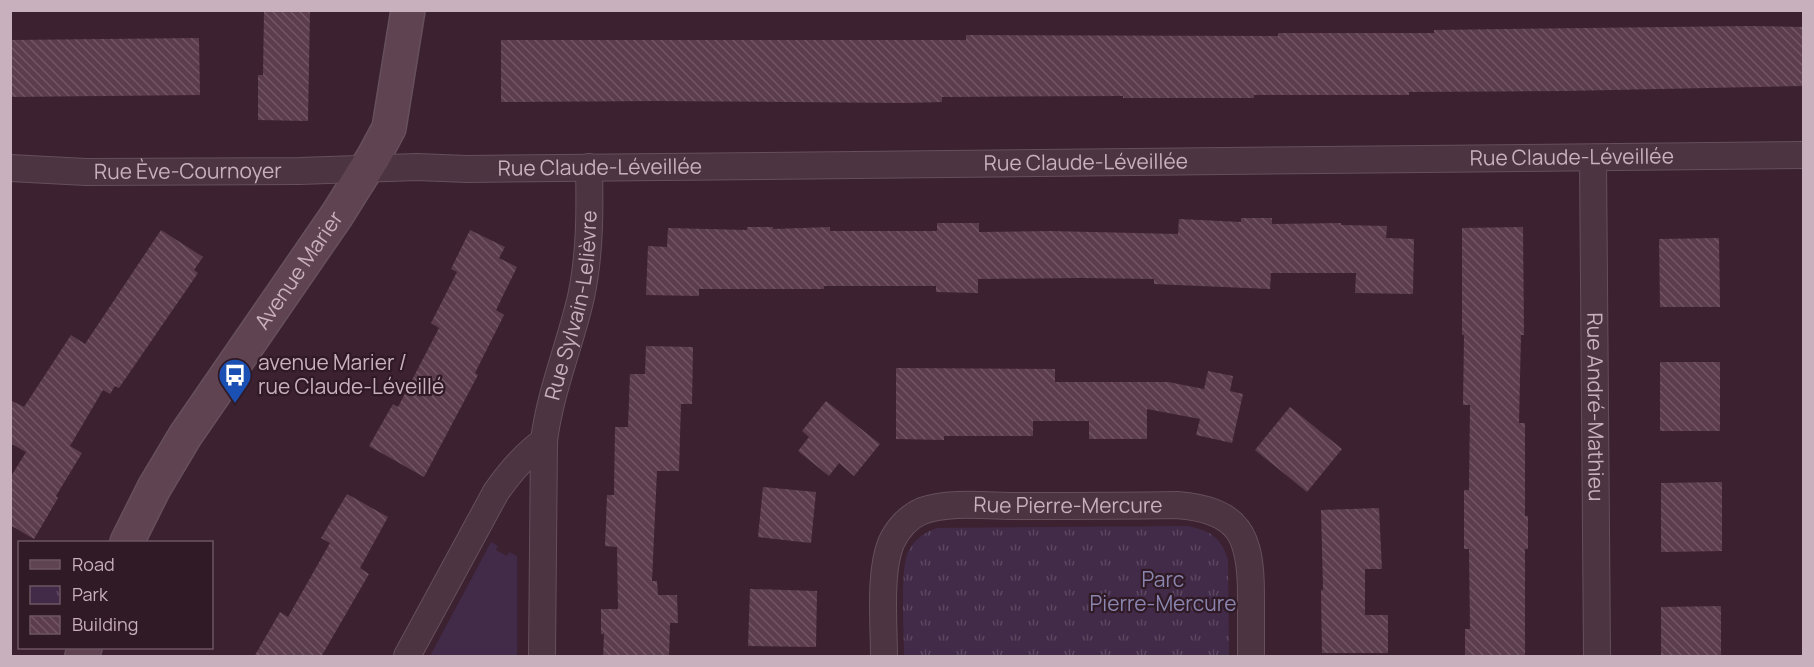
<svg xmlns="http://www.w3.org/2000/svg" width="1814" height="667" viewBox="0 0 1814 667" font-family="Manrope,sans-serif">
<defs>
<pattern id="park-tufts" width="24" height="20" patternUnits="userSpaceOnUse" patternTransform="scale(1.5)"><rect width="24" height="20" fill="#422b48"/><path d="M3 7l-1-3M5 7V3M7 7l1-3M15 17l-1-3M17 17v-4M19 17l1-3" fill="none" stroke="#5c4760"/></pattern>
<pattern id="building-back-hatch" width="6" height="6" patternUnits="userSpaceOnUse" patternTransform="scale(1.5)"><rect width="6" height="6" fill="#5c3d4d"/><path d="M-1 5l2 2M0 0l6 6M5-1l2 2" fill="none" stroke="#725665"/></pattern>
</defs>
<rect width="100%" height="100%" fill="#3c2130"/>
<path fill="#422b48" d="M491,542L498,546L496,550L507,556L509,552L517,556V656H430Z"/>
<path fill="url(#park-tufts)" d="M1188,526C1210,531 1220,536 1228,559L1229,656H904C904,635 900,568 908,552C915,539 925,532 937,528Z"/>
<path fill="url(#building-back-hatch)" d="M264,10H310L308,121L258,120V75H263Z
M1750,26L1803,27V86L1564,91L1409,92V95H1254V98H1123V96L942,97V102L903,103L656,101L501,102V40H966V35L1278,36V33H1434V30Z
M199,38L200,95L10,97V40Z
M1241,218H1272V224L1341,223V225L1387,226L1386,238L1414,239L1413,294L1355,293L1356,273H1271L1270,289L1154,284V279L1080,278L978,279V293L936,292V286H824V289H699V296L646,295L648,246L667,247L668,228L747,230V227H773V229L830,227V231H937V223H979V232L1050,231L1178,234L1179,219L1241,222Z
M1523,227L1524,335H1521L1519,423H1525V516H1528V549H1525V657H1465V629H1470L1469,549H1464V490H1469L1470,405H1463L1464,335H1462V228Z
M161,230L203,257L194,270L198,273L119,388L115,386L110,394L103,390L70,446L82,453L56,496L58,498L34,539L10,525V478L26,452L10,443V400L24,407L71,335L85,344Z
M470,230L505,247L499,258L517,267L496,310L504,315L475,373L478,375L424,477L369,446L393,404L398,407L439,328L431,323L457,272L451,269Z
M1719,238L1720,307H1660L1659,239Z
M646,346L693,347L692,404H681L679,471H657L652,581H657L658,595H677L678,623H670L669,657H603L604,634H601V609H618L617,547L605,546L607,495H614L615,427H628L630,374H645Z
M1660,362H1720V431H1660Z
M896,368L1055,369V382H1168L1204,389L1208,371L1233,376L1230,391L1243,394L1232,443L1196,435L1200,419L1147,409V439H1089V421H1033V436H944V440L896,439Z
M826,401L880,444L854,476L839,463L829,476L798,451L809,437L802,431Z
M1290,407L1342,449L1307,492L1255,450Z
M1722,482V551L1661,552V483Z
M763,487L816,492L811,543L758,537Z
M347,494L388,517L360,568L369,574L321,657H254L280,612L288,617L330,543L321,538Z
M1379,508L1382,569H1365V615H1388V653H1322L1321,590H1323L1321,510Z
M750,589L817,591L816,647L748,646Z
M1721,606V657H1661V607Z"/>
<g fill="none" stroke-linecap="round" stroke-linejoin="round">
<defs>
<g id="street">
<path id="s1" d="M1593,158L1597,656"/>
<path id="s2" d="M10,168L86,172L299,171L417,167L467,169L1804,155"/>
<path d="M407,656L496,492C510,472 524,455 544,441"/>
<path id="s3" d="M542,656L544,441C550,392 570,345 581,297C590,254 590,211 589,167"/>
<path id="s4" d="M884,656C884,624 879,573 891,543C897,530 908,517 922,511C949,501 989,506 1017,506C1070,506 1123,506 1177,505C1240,510 1251,536 1251,595C1251,616 1251,636 1251,656"/>
</g>
<g id="secondary">
<path id="s5" d="M127,542L154,488L185,436L337,215L374,156L389,128L408,10"/>
<path d="M82,656L85,648"/>
</g>
</defs>
<use href="#street" stroke="#66505c" stroke-width="28"/>
<use href="#secondary" stroke="#66505c" stroke-width="36"/>
<use href="#street" stroke="#4c3541" stroke-width="26"/>
<use href="#secondary" stroke="#5f4351" stroke-width="33"/>
</g>
<defs>
<symbol id="bus-pin" viewBox="-11 -11 22 30"><path d="M0 17L-7.5 6A9.5 9.5 0 1 1 7.5 6Z" fill="#1a4fb4" stroke="#301a26"/><path d="M-5-6H5V4H4V6H2V4H-2V6H-4V4H-5ZM-3.5-4V0h7V-4ZM-3.5 1.2v1.5H-2V1.2ZM2 1.2v1.5H3.5V1.2Z" fill="#fff"/></symbol>
</defs>
<g fill-rule="evenodd">
<use href="#bus-pin" x="216" y="356" width="38" height="52"/>
</g>
<g text-anchor="middle" stroke-width="4.5" stroke-linejoin="round" paint-order="stroke">
<g font-size="21" fill="#c8b0bc" stroke="#301a26">
<text dy="7" stroke="none"><textPath href="#s2" startOffset="1562">Rue Claude-Léveillée</textPath></text>
<text dy="7" stroke="none"><textPath href="#s2" startOffset="1076">Rue Claude-Léveillée</textPath></text>
<text dy="7" stroke="none"><textPath href="#s2" startOffset="590">Rue Claude-Léveillée</textPath></text>
<text dy="7" stroke="none"><textPath href="#s2" startOffset="178">Rue Ève-Cournoyer</textPath></text>
<text dy="7" stroke="none"><textPath href="#s5" startOffset="322">Avenue Marier</textPath></text>
<text dy="7" stroke="none"><textPath href="#s3" startOffset="354">Rue Sylvain-Lelièvre</textPath></text>
<text dy="7" stroke="none"><textPath href="#s1" startOffset="249">Rue André-Mathieu</textPath></text>
<text dy="7" stroke="none"><textPath href="#s4" startOffset="306">Rue Pierre-Mercure</textPath></text>
</g>
<g font-size="21" fill="#c8b0bc" stroke="#301a26" text-anchor="start">
<text x="258" y="370">avenue Marier /<tspan x="258" dy="24">rue Claude-Léveillé</tspan></text>
</g>
<g font-size="21" fill="#8985ae" stroke="#301a26">
<text x="1163" y="587">Parc<tspan x="1163" dy="24">Pierre-Mercure</tspan></text>
</g>
</g>
<rect width="1814" height="667" fill="none" stroke="#c8b0bc" stroke-width="24"/>
<rect x="18" y="541" width="195" height="108" fill="#301a26" stroke="#6d5662" stroke-width="1.5"/>
<rect x="30" y="560" width="30" height="9" fill="#5f4351" stroke="#6d5662" stroke-width="1.5"/>
<text x="72" y="571" font-size="18" fill="#c8b0bc">Road</text>
<rect x="30" y="586" width="30" height="18" fill="url(#park-tufts)" stroke="#6d5662" stroke-width="1.5"/>
<text x="72" y="601" font-size="18" fill="#c8b0bc">Park</text>
<rect x="30" y="616" width="30" height="18" fill="url(#building-back-hatch)" stroke="#6d5662" stroke-width="1.5"/>
<text x="72" y="631" font-size="18" fill="#c8b0bc">Building</text>
</svg>
